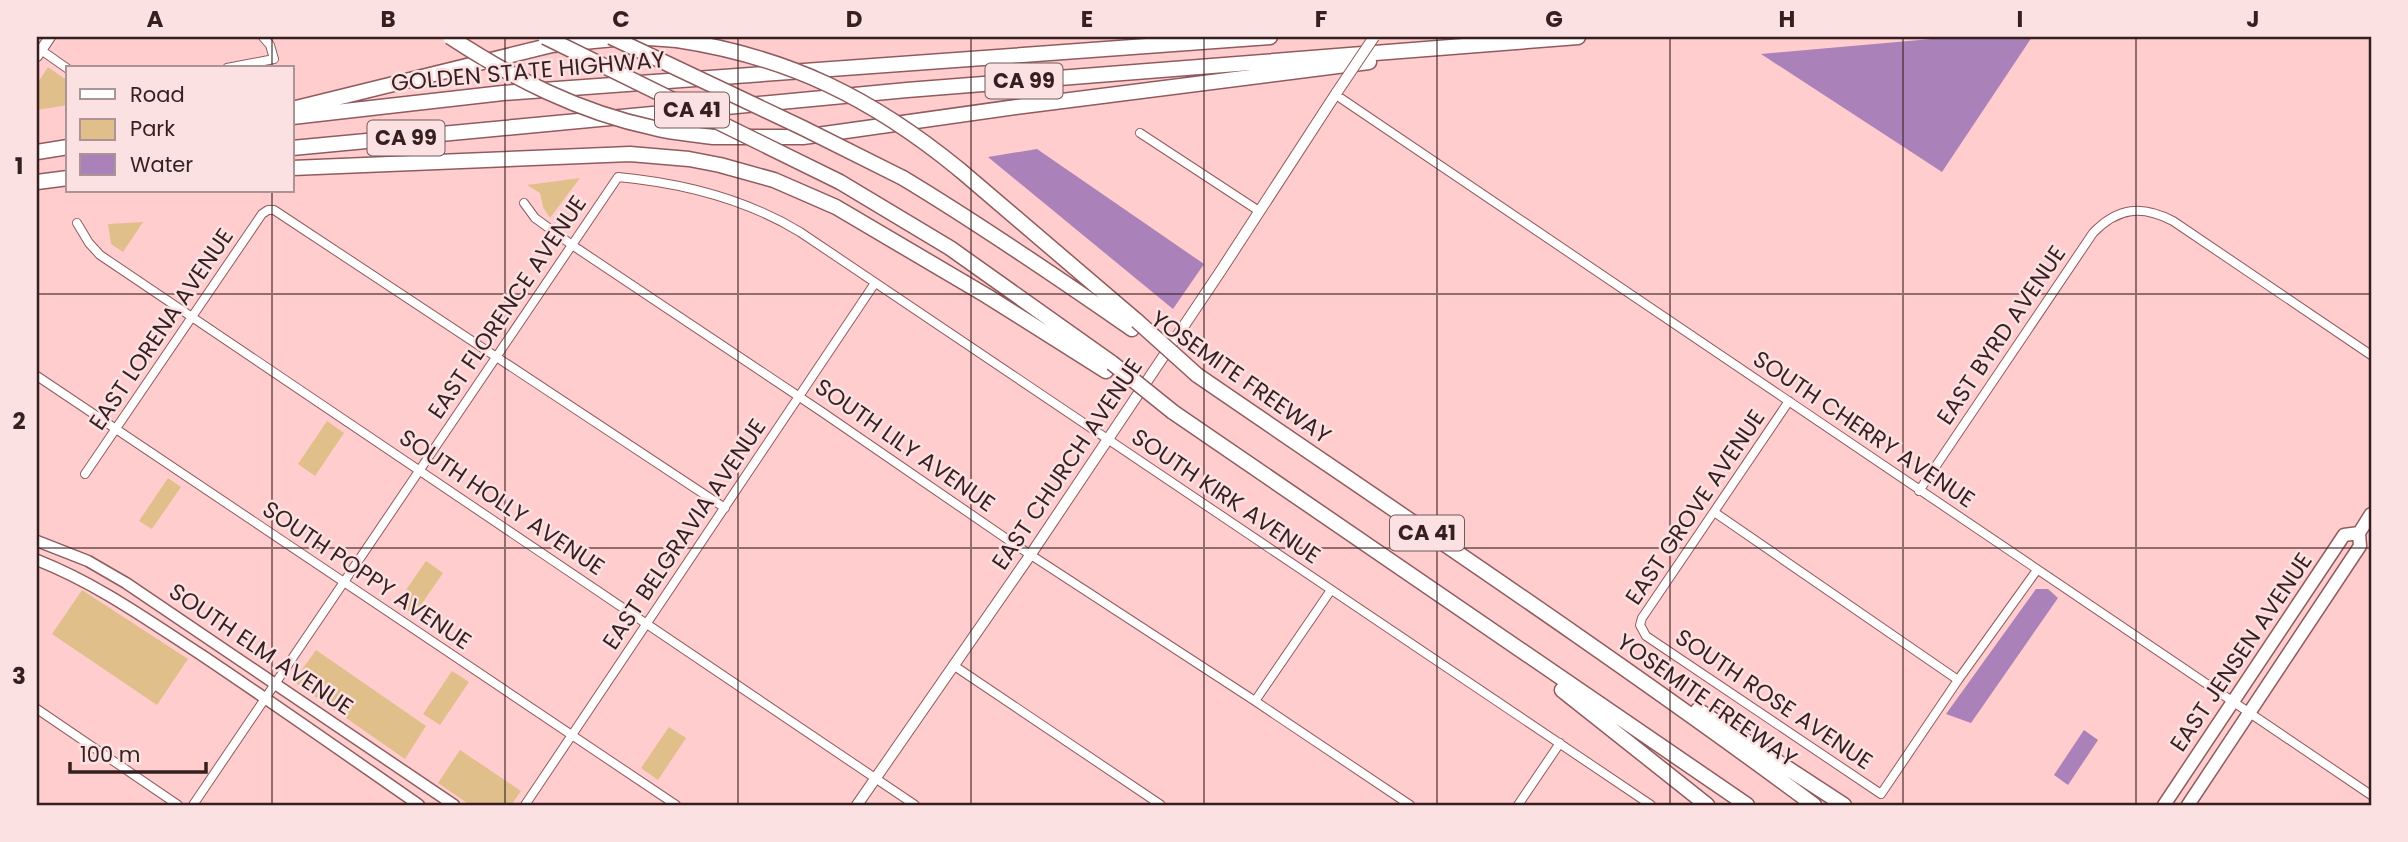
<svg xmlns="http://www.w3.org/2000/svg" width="2408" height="842" viewBox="0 0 2408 842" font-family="Poppins,sans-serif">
<rect width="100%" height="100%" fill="#ffcdcd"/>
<path fill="#e1bf8b" d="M48,67L68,81V105L37,110V84Z
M580,178L550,218L543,207L540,193L527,185Z
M143,222L123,252L111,244L108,224Z
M327,421L344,433L315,476L298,464Z
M168,478L181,487L152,529L139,521Z
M426,561L443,573L414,615L397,603Z
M82,590L188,659L157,705L52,634Z
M316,650L426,726L405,759L297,684L296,678Z
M452,671L469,682L440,725L423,714Z
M669,727L686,738L658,780L641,768Z
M460,750L521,791L511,805H470L438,783Z"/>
<path fill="#aa81b8" d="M1954,37H2032L1942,172L1761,54Z
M1037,149L1204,264L1173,309L988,157Z
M2036,589H2048L2058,598L1971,723L1946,714Z
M2084,730L2098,740L2068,785L2054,775Z"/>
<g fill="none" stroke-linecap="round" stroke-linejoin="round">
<defs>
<path id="minor" d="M41,50L68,69
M227,68L274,59L270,45L263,37
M1336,95L2371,795
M1140,133L1259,211
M524,203L535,218L572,245L822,412L1017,546L1255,701L1410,805
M77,223L89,243L100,255L915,805
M37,376L676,805
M1789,401L1642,618L1640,625L1646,636L1881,794L1958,680L2037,570
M85,474L262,214L268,210H274L725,508
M1919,491L2093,233C2118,207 2142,205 2173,221L2371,355
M1714,512L1958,680
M953,665L1161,805
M1255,701L1331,590
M37,709L178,805
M193,805L618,177C682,183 744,198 800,232L1651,805
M525,805L875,283
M1518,805L1560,743"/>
<path id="tertiary" d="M37,56L50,37
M857,805L1031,554L1222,269L1337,92"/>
<path id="secondary" d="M37,541L88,561L126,583L454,805
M37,560C98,584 149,621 203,656C276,705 347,755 419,805"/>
<path id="primary" d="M2164,805L2344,535L2359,533
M2188,805L2360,546L2359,533L2371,514"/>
<path id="motorway" d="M292,109L552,45L635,37L677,40
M292,117L503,93L1270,37
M713,137H803L1023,106L1369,62
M292,148L907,90L1578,37
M37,152L68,147
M292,168L630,154L689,159L720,165L774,180L836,207L987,296L1106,371
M960,170L1137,321
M903,178C981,225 1057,277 1132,329
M37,182L68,178
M840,182L950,248L1112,363
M1197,375C1404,517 1613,656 1814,805
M1173,412L1747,805
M1562,690L1707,805
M1698,710L1844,805"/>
</defs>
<use href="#minor" stroke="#915b5d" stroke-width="10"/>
<use href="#tertiary" stroke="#915b5d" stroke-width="12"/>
<use href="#secondary" stroke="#915b5d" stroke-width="13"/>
<use href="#primary" stroke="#915b5d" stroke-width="15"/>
<use href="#motorway" stroke="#915b5d" stroke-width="17"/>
<use href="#minor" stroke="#fff" stroke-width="8"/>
<use href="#tertiary" stroke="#fff" stroke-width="10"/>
<use href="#secondary" stroke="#fff" stroke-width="10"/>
<use href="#primary" stroke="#fff" stroke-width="12"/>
<use href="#motorway" stroke="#fff" stroke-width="14"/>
<defs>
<path id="tertiary-bridge" d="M1337,92L1374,37"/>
<path id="motorway-bridge" d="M450,37C514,79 579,112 654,128C673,133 693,134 713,137
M545,37L840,182
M611,37L803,128L903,178
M677,40C789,57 872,98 960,170
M1137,321L1197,375
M1112,363L1173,412"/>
</defs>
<use href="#tertiary-bridge" stroke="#915b5d" stroke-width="12" stroke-linecap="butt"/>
<use href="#motorway-bridge" stroke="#915b5d" stroke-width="17" stroke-linecap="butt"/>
<use href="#tertiary-bridge" stroke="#fff" stroke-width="10"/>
<use href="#motorway-bridge" stroke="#fff" stroke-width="14"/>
</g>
<path fill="none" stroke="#361f20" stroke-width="2" stroke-opacity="0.55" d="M272,37V68M505,37V805M738,37V805M971,37V805M1204,37V805M1437,37V805M1670,37V805M1903,37V805M2136,37V805M272,191V805M37,294H2371M37,548H2371"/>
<g text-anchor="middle" stroke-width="5" stroke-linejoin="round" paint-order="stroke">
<g fill="#fbe1e1" stroke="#71595a" stroke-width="2">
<rect x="985.5" y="63.5" width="77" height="35" rx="5"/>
<rect x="655" y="92.5" width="74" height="35" rx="5"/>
<rect x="367.5" y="120.5" width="77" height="35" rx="5"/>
<rect x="1390" y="515.5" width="74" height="35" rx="5"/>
</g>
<g font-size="21" font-weight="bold" fill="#361f20">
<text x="1024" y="88">CA 99</text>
<text x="692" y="117">CA 41</text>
<text x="406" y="145">CA 99</text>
<text x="1427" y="540">CA 41</text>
</g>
<g font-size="23" fill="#361f20" stroke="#fbe1e1">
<text transform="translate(528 71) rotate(-5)" y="8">GOLDEN STATE HIGHWAY</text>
<text transform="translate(507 307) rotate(-56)" y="8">EAST FLORENCE AVENUE</text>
<text transform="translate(161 329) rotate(-56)" y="8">EAST LORENA AVENUE</text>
<text transform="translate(2001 335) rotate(-56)" y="8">EAST BYRD AVENUE</text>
<text transform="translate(1241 377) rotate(35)" y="8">YOSEMITE FREEWAY</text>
<text transform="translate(1864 429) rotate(34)" y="8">SOUTH CHERRY AVENUE</text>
<text transform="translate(905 445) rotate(35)" y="8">SOUTH LILY AVENUE</text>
<text transform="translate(1067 464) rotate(-56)" y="8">EAST CHURCH AVENUE</text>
<text transform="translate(1226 496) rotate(34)" y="8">SOUTH KIRK AVENUE</text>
<text transform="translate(502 502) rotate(34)" y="8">SOUTH HOLLY AVENUE</text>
<text transform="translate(1695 507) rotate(-56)" y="8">EAST GROVE AVENUE</text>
<text transform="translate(684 534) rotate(-56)" y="8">EAST BELGRAVIA AVENUE</text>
<text transform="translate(367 575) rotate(34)" y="8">SOUTH POPPY AVENUE</text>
<text transform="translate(261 649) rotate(34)" y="8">SOUTH ELM AVENUE</text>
<text transform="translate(2241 652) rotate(-56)" y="8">EAST JENSEN AVENUE</text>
<text transform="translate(1774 699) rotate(34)" y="8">SOUTH ROSE AVENUE</text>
<text transform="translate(1707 700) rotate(35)" y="8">YOSEMITE FREEWAY</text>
</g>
</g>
<rect width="2408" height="842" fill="none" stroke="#fbe1e1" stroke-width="77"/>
<rect x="66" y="66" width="228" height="126" fill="#fbe1e1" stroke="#ac9394" stroke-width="2"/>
<rect x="80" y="89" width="35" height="10" fill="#ffffff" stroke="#ac9394" stroke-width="2"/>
<text x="130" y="102" font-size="21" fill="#361f20">Road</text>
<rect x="80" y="119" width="35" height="21" fill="#e1bf8b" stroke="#ac9394" stroke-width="2"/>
<text x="130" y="136" font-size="21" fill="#361f20">Park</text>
<rect x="80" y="154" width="35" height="21" fill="#aa81b8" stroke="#ac9394" stroke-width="2"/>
<text x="130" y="172" font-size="21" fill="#361f20">Water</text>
<path d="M70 762v10h136v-10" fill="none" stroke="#361f20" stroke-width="3.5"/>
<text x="80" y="762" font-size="21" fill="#361f20" stroke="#fbe1e1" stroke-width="5" paint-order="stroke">100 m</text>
<rect x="38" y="38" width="2332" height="766" fill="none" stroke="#361f20" stroke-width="2.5"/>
<g font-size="23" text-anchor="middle" font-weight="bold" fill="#361f20">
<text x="155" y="27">A</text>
<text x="388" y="27">B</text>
<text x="621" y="27">C</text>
<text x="854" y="27">D</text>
<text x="1087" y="27">E</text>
<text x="1321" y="27">F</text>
<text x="1554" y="27">G</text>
<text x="1787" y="27">H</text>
<text x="2020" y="27">I</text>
<text x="2253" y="27">J</text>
<text x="19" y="174">1</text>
<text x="19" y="429">2</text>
<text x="19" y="684">3</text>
</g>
</svg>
